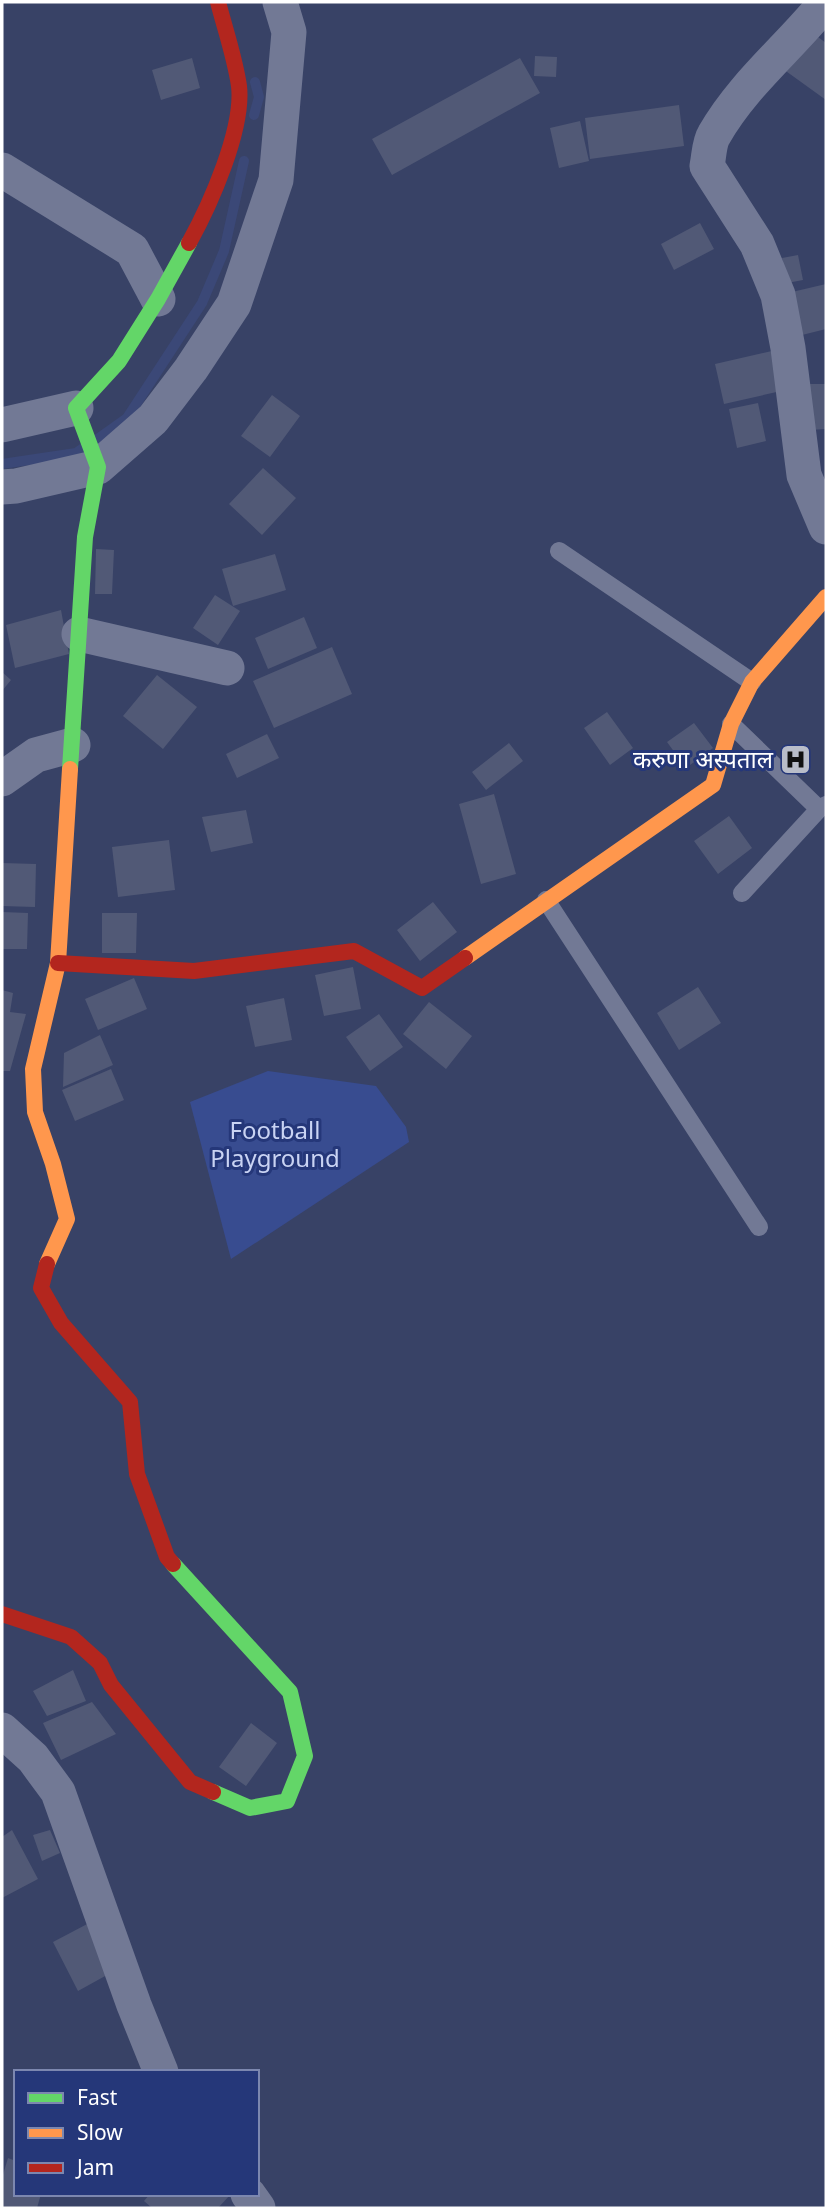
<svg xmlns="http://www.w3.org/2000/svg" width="828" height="2210" viewBox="0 0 828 2210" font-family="'Noto Sans','Noto Sans Devanagari',sans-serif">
<rect width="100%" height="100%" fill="#384266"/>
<path fill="#384c90" d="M268,1071L376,1086L406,1127L409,1142L231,1259L190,1102Z"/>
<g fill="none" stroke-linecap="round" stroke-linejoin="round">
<path stroke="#3b4877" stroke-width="10" d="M254,115L259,97L255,82
M96,440L127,418L202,303L224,251L244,161
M2,464L76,453L83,448"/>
</g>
<path fill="#515976" d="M810,31L826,43V100L783,69Z
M535,56L557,57L556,77L534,76Z
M192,58L200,88L161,100L152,70Z
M520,58L540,93L392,175L372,139Z
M679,105L684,146L590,159L585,118Z
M580,121L589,161L559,168L550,128Z
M700,223L714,249L674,270L661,244Z
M798,255L803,280L787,283L782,258Z
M826,284V329L802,335L792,292Z
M772,351L781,391L724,404L715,364Z
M807,384H826V429L809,430Z
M272,395L300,416L270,457L241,436Z
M758,403L766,441L737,448L729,409Z
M263,468L296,498L262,535L229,504Z
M96,549L114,550L112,594H95Z
M275,554L286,590L233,606L222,569Z
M215,595L240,611L218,645L193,628Z
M61,610L69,654L15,668L6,625Z
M304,617L317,648L268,669L255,638Z
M332,647L352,694L274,728L253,681Z
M2,672L11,680L2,691Z
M157,675L197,707L163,749L123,716Z
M607,712L633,748L610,765L584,728Z
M694,723L713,748L686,768L667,742Z
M267,734L279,758L237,778L226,754Z
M509,743L523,761L486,790L472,772Z
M494,794L516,874L481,884L459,804Z
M246,810L253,843L211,852L202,817Z
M729,816L752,848L718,874L694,841Z
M169,840L175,890L118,897L112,847Z
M2,863L36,864L35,907L2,906Z
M433,902L457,932L420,961L397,930Z
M2,912L28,913L27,949H2Z
M102,913H137L136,953H102Z
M353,967L361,1009L324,1016L315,975Z
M134,978L147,1009L98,1030L85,999Z
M698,987L721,1023L679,1050L657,1013Z
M2,990L13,993L10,1012L26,1014L10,1071H2Z
M284,998L292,1040L255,1047L246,1006Z
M429,1002L472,1036L446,1069L403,1034Z
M379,1014L403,1047L370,1071L346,1037Z
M100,1035L113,1065L63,1087L64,1053Z
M111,1069L124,1100L75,1121L62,1090Z
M73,1670L86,1701L47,1716L33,1691Z
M92,1702L116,1734L61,1760L43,1723Z
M251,1723L277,1743L246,1786L219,1767Z
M12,1830L38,1879L2,1898V1837Z
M50,1830L60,1853L42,1861L33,1835Z
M91,1922L116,1970L78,1991L53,1942Z
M8,2158L16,2161V2194H41L37,2208H2V2178Z
M150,2194H231L218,2208H152L144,2201Z"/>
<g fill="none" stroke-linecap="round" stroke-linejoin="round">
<path stroke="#727995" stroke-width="18" d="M559,551L752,682
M731,724L819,809
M742,893L819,809L826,805
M546,900L759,1227"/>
<path stroke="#727995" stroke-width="35" d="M826,2C790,47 743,84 714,135C709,143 709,157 707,166L757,244L778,295L788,348L804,475L826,527
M2,170L132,250L158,299
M2,425L76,408
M2,487L16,486L98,467L153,419L191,369L234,304L276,180L289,32L280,2
M79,634L227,668
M2,779L36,755L73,745
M2,1730L33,1758L58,1792L134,2005L161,2072
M248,2194L258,2208"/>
<path stroke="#63d668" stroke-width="16" d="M70,769L85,537L98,467L76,408L119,361L158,299L189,243
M173,1564L290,1692L305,1756L287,1801L250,1808L213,1792"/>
<path stroke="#ff974d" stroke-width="16" d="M465,958L713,785L731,724L752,682L826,597
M47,1264L67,1219L53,1164L35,1112L33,1069L58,963L70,769"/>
<path stroke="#b3261e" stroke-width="16" d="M189,243C210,205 244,129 239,86C235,58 225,29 218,2
M58,963L194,971L354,951L422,988L465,958
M47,1264L41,1288L61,1323L130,1402L137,1474L167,1557L173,1564
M2,1614L71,1637L100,1663L111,1685L190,1782L213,1792"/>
</g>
<defs>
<symbol id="hospital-square" viewBox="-11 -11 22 22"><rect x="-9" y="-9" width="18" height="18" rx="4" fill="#b9bdc9" stroke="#253779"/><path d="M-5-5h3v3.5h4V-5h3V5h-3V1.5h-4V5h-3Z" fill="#111"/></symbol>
</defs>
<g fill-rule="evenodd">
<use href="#hospital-square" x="778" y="742" width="35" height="35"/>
</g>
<g text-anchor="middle" stroke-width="6" stroke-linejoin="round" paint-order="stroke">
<g font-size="24" fill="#fff" stroke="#253779" text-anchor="end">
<text x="773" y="768">करुणा अस्पताल</text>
</g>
<g font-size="24" fill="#c9d3f3" stroke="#253779">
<text x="275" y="1139">Football<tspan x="275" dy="28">Playground</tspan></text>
</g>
</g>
<rect width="828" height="2210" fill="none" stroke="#ffffff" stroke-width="7"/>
<rect x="14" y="2070" width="245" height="126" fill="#253779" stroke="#7c87af" stroke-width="2"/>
<rect x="28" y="2093" width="35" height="10" fill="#63d668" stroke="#7c87af" stroke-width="2"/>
<text x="77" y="2105" font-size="21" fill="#ffffff">Fast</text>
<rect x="28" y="2128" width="35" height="10" fill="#ff974d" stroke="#7c87af" stroke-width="2"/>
<text x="77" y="2140" font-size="21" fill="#ffffff">Slow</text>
<rect x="28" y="2163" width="35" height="10" fill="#b3261e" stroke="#7c87af" stroke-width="2"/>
<text x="77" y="2175" font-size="21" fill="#ffffff">Jam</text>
</svg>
